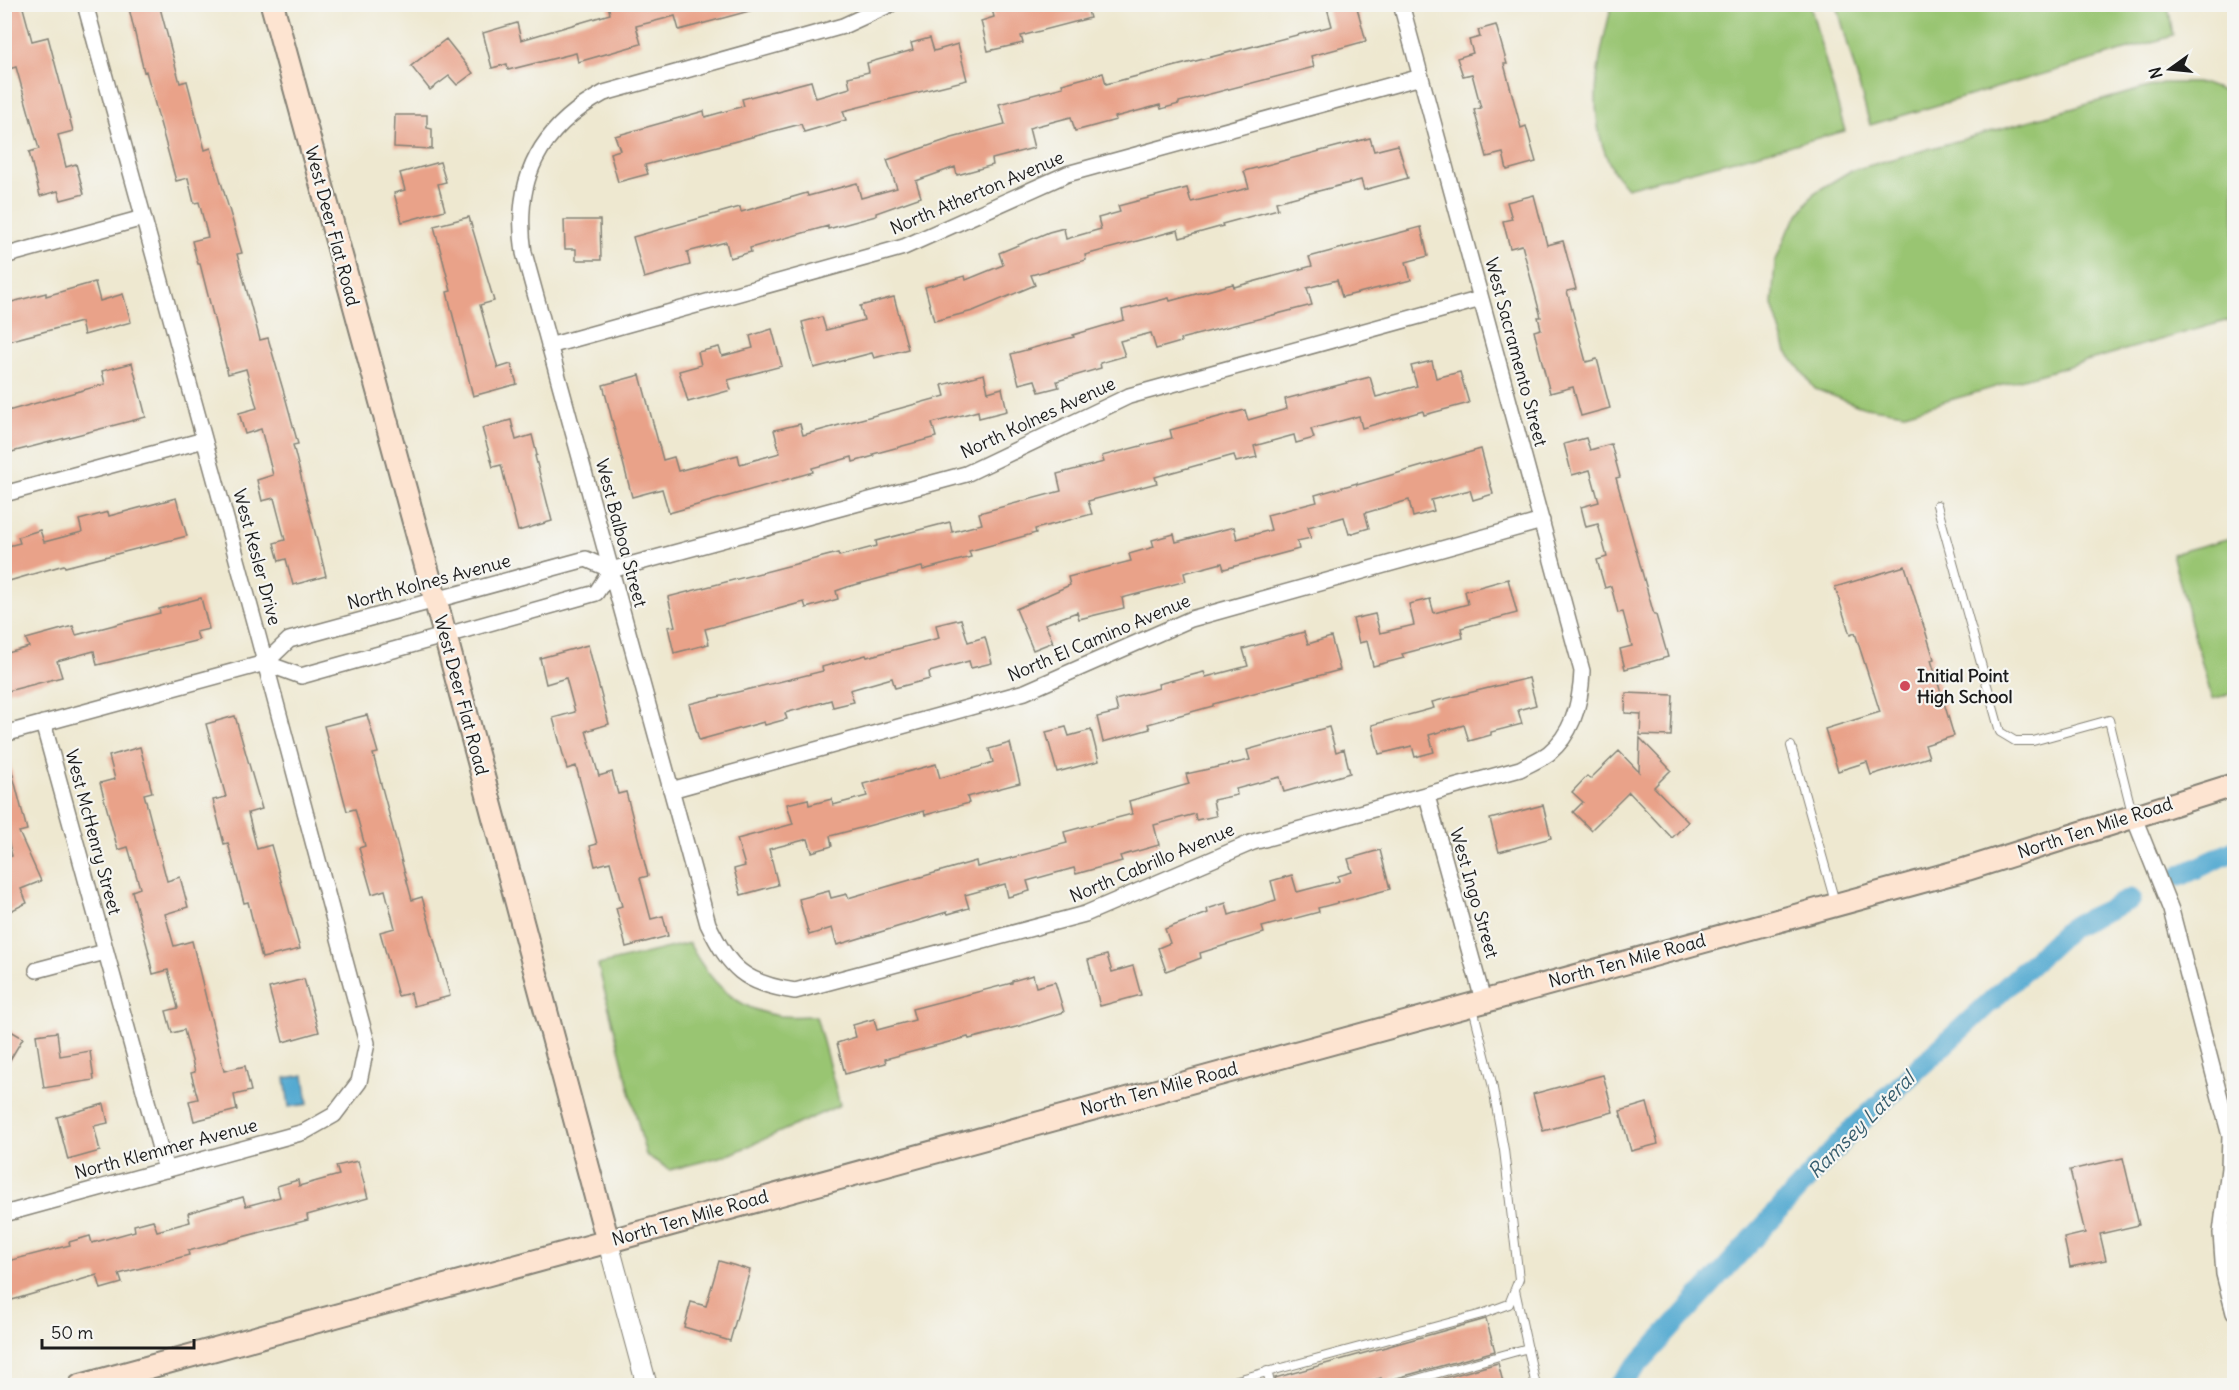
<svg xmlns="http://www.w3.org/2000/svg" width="2239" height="1390" viewBox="0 0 2239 1390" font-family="Delius,sans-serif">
<rect width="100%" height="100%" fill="#f6f6f2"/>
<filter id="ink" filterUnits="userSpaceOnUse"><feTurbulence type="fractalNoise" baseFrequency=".0167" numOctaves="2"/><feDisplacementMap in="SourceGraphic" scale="12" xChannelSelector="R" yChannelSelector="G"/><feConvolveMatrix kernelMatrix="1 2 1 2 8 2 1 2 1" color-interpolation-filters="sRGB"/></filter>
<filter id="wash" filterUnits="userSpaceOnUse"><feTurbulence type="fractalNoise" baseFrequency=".008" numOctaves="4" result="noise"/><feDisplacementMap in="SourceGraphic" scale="24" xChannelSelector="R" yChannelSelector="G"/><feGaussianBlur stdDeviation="1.35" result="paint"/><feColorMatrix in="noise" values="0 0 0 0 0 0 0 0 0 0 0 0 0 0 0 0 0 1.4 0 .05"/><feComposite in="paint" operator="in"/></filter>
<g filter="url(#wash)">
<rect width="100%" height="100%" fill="#eee8d0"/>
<path fill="#99c572" stroke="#5a7047" stroke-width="1.5" d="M1612,5H1810L1845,131L1627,188C1622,182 1616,176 1613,170C1584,118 1598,58 1612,5Z
M1837,5H2168L2173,36L1870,125Z
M2163,83H2202L2234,95V316L2229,320L1905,413L1859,406L1815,389L1787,352L1772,305L1775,263L1788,230L1814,193L1850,171Z
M2234,537V693L2212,699L2172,554Z
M689,943C709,981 735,1009 779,1016C791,1017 804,1016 816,1016L840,1105L731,1154L670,1170L646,1155L598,965Z"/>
<path fill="#55aad1" stroke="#386376" stroke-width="1.5" d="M304,1075L308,1104L289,1107L285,1078Z"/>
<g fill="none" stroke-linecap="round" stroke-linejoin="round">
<path stroke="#55aad1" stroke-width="21" d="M2180,876L2234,851
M1618,1386L1854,1128L2071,927L2131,899"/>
</g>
<g id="blocks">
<path fill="#e9a289" d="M4,4H22L32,41L48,37L73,131L58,135L66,167L76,164L84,194L61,200L58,191L40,196L29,152L39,149L16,67L9,69L4,51Z
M128,4H159L180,83L187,81L205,150L211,148L242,253L237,254L260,340L268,338L286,400L298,444L293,445L326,576L293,585L286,559L279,561L274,543L285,540L274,498L262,501L257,480L273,475L261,429L245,434L239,413L257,408L246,369L228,374L200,264H198L192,241L208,237L199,202L194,203L188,178L176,181L146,71L144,72Z
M608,4H752L753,10L679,30L675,16L636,26L641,44L578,62L576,53L508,70L507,64L492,68L483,33L517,23L521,40L610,14Z
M1009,4H1086L1090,18L1021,36L1023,43L988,51L981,21L994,17L992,9Z
M1326,4H1356L1366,41L1311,56L1314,67L1179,102V104L1161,109L1160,105L1115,117L1116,120L1075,131L1071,117L1029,128L1034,148L992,159L993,165L957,175L955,167L916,181L921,197L876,213V216L828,229V226L750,248L751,252L730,258L726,242L687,252L690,265L644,278L633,237L740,207L741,212L807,193L808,196L857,183L861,198L897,188L887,160L952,138L1005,124L999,104L1063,87L1062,84L1103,73L1106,84L1332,26Z
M1496,25L1507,64H1504L1521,128L1526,126L1536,162L1507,170L1503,153L1487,157L1474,110L1481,108L1472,74L1463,76L1457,58L1473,53L1469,40L1480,37L1478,30Z
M930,38L934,51L958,44L967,80L843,111L846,120L804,132L801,124L645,165L648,174L618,182L610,153L620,150L615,136L704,111L705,117L744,106L742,99L811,81L816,98L850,88L848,77L869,72L867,63L913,50L911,43Z
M446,39L473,73L457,85L449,76L430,90L411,66Z
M395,115H427V128L432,129V149L394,147Z
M1370,138L1374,151L1398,145L1408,178L1364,190L1361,180L1276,202L1278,209L1222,224L1223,226L1180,238L1178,230L1085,255L1086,260L1031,275L1035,285L973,311L934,321L925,287L965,276L966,280L1003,265L999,253L1049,232L1064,228L1066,239L1101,229L1098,218L1120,212L1118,206L1187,188L1191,202L1249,188L1244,171Z
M440,162L446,182L438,184L445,210L402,222L394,193L405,190L400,173Z
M1534,195L1547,245L1563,241L1576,289L1567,291L1586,362L1597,359L1610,408L1581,416L1573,387L1550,393L1534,331L1541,329L1538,317H1541L1522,245L1510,248L1503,221L1512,219L1507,202Z
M469,217L494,301L480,305L492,349L498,368L511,364L517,384L473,396L447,292L451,291L434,226Z
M564,220H600L601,260H576V249H565Z
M1421,227L1428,256L1406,262L1411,280L1342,297L1337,280L1307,288L1312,305L1180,339L1181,342L1156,349L1151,333L1120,341L1125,356L1100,363L1101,368L1057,381L1059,387L1039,392L1035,380L1019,384L1011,354L1074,337L1073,335L1124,320L1122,310L1169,298L1170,301L1233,284L1234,287L1312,266L1309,257Z
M95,282L100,301L123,294L131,322L84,335L81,322L8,341L4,329V304L46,293V296Z
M894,297L908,349L874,358L872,353L814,368L802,322L822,317L826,330L864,320L860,306Z
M772,329L782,366L728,380L731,390L688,402L679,371L701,365L698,352L719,347L722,356L753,348L750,336Z
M1432,361L1436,378L1460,372L1469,403L1424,415L1423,411L1362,428L1359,416L1311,429L1314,438L1296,443L1294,435L1254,446L1257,457L1236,462L1234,455L1155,477L1157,483L1088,501L1092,514L1035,529L1036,533L969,551L971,557L923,570L922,567L847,587L836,591L838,599L806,608L804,602L705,629L709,644L674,653L668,627L675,626L668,597L838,553L839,556L877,546L876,541L950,522L952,532L982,524L979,513L1061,491L1057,474L1104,462L1102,456L1172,438L1170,430L1245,410L1248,420L1287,409L1285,399L1370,377L1376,397L1417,386L1411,366Z
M132,363L146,417L4,454V412L105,384L102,371Z
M984,374L988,392L1002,388L1007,411L979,418L978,411L932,423L936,437L873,454L874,456L853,462L852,457L812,468L813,472L669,513L662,489L632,497L603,385L640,375L663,460L674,457L678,471L738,455L740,464L780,453L774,430L800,424L803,435L945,396L942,385Z
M511,420L516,440L532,435L537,455L535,456L552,521L518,531L501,465L493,467L482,428Z
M1586,438L1590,450L1611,444L1620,477L1616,478L1654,615H1656L1668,657L1625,669L1620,649L1632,646L1623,612L1618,613L1611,586L1605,588L1597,560L1607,557L1598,524L1586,527L1581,507L1599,502L1590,470L1572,475L1564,444Z
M1481,449L1493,494L1473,500L1470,490L1431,500L1434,511L1413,517L1409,500L1365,513L1369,528L1349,534L1344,517L1308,527L1311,538L1297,541L1299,549L1224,569L1222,563L1184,573L1186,581L1122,598L1124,608L1079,619L1077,612L1045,624L1053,642L1033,650L1016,609L1070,585L1068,577L1131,561L1129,554L1154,547L1152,540L1174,534L1176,542L1234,527L1237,539L1271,530L1267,515L1317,502L1315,495L1357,483V485Z
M176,498L187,536L65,567L64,565L9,581L4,565V547L20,543L18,537L40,530L44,542L82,532L79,520L108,512L109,516Z
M1905,566L1934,659L1931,660L1954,736L1925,745L1929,757L1871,775L1867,762L1838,771L1825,729L1880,712L1855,633L1850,635L1835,587Z
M1508,579L1517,613L1461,628L1463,638L1402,654L1404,658L1373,666L1367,641L1359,643L1353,619L1375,614L1380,633L1414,625L1409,604L1430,599L1434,613L1468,604L1465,591Z
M201,598L209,629L196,632L199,640L97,665L94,651L57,661L62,677L4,692V654L29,647L26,639L73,626L76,635L160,613L159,609Z
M961,619L968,642L985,637L992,663L971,668L969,661L929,672L930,679L895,688L892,678L850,690L854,702L833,707L831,700L785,713L787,719L765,725L764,722L699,740L689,704L823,671L822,667L866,655L867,657L939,638L936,625Z
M1304,632L1308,644L1331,637L1340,670L1213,704V706L1148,724L1150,729L1103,742L1097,717L1118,712L1115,700L1159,688L1158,684L1204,672L1206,677L1248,666L1243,649Z
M588,645L609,724L586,731L599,776L612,772L618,794L626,792L648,876L640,878L651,919L663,916L668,936L626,947L616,908L622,906L610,862L595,866L590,846L597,844L576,766L567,769L553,718L575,712L566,678L546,684L540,658Z
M1529,678L1536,705L1518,710L1522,724L1491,732V735L1469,741L1464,725L1429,735L1434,752L1415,757L1412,746L1379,754L1372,725L1434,708L1432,702Z
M1626,693L1673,695L1671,736L1640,735L1641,714L1625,713Z
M367,715L378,753L373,754L412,900L422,897L450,996L414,1006L411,993L398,996L380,932L395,928L385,890L372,894L359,848L365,846L355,809L347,811L324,726Z
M235,716L262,809L248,813L257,849L271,845L300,949L262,958L248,902L244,903L228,843L224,844L213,800L226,797L206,724Z
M1066,727L1069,736L1091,730L1099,761L1057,772L1046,732Z
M1329,727L1336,752L1344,749L1350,773L1284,792L1280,777L1236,789L1237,795L1213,800L1216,816L1196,820L1195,814L1154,825L1159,845L1120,856L1122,861L1076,874L1074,868L1027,881L1030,891L1008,897L1005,884L965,895L969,908L948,914L947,912L837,945L832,928L809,935L799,899L829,891L831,898L847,894L848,898L976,861L977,867L1067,843L1064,832L1132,814L1129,801L1189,784L1186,774L1250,760L1247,750Z
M1640,738L1671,770L1654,787L1688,822L1672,838L1629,792L1591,830L1573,812L1583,802L1572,792L1587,776L1590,779L1619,751L1639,772Z
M1010,743L1020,783L967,797L969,803L925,815L924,811L830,836L832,846L812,852L808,839L769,849L778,885L741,895L734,869L745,866L737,839L793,824L787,804L808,799L809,805L832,799L833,805L867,796L863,784L936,764L940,778L979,767L993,762L989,749Z
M140,747L152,792L144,794L167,881L180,877L188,907L165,914L174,946L192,941L224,1071L245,1066L251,1091L234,1095L237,1110L194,1121L189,1101L198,1099L191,1073L195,1072L184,1030L172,1033L166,1011L178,1008L168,970L153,974L148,953H149L132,891L140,888L128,847L118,850L100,783L115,779L109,756Z
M10,764L27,830L19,832L41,881L21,889L27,903L4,914V854L6,858L12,856L7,836H4V765Z
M1543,805L1551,838L1499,852L1490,819Z
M1380,850L1390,889L1318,908L1319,912L1262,927L1264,933L1200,953L1201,958L1166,971L1158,948L1170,943L1165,929L1208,913L1207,909L1226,903L1229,915L1276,900L1271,881L1292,875L1297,892L1339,881L1338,876L1352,872L1348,859Z
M1107,955L1112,972L1133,966L1141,995L1100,1006L1088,960Z
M1033,975L1036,987L1055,982L1064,1012L1016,1027L969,1039L968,1037L885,1059L886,1063L845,1074L837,1043L856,1037L853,1025L874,1019L877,1030L915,1020L912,1009L1012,983V981Z
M304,979L319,1032L283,1042L269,988Z
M4,1027L23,1038L4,1070Z
M57,1032L60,1056L90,1051L94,1080L44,1088L36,1035Z
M1603,1075L1613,1112L1543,1131L1533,1094Z
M1647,1103L1658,1144L1631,1151L1620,1111Z
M104,1104L108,1123L94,1126L100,1151L68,1160L57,1117Z
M2123,1158L2139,1225L2100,1234L2106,1260L2070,1267L2064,1238L2085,1233L2070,1170Z
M358,1161L368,1198L307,1215L308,1220L188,1251L189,1255L119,1274L122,1283L101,1289L97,1275L12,1300L4,1272V1262L70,1245L69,1242L90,1236L92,1243L135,1231L134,1225L153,1220L157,1231L190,1222L188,1213L243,1197L246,1206L280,1197L277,1186L298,1180L299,1186L339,1175L336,1166Z
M719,1261L750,1270L730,1341L684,1327L691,1302L706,1306Z
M1486,1319L1495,1351L1390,1380L1386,1386H1382L1381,1378L1354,1386H1277L1275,1378Z
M1498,1363L1504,1386H1416Z"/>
</g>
</g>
<g filter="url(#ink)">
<use href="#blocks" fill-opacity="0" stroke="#858276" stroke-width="1.5"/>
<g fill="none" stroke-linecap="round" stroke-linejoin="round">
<defs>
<path id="service" d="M1937,505L2000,732L2015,741H2033L2109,720L2132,813
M1791,746L1835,902
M1515,1290L1536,1386
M1267,1371L1271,1386
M1215,1386L1482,1314L1509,1304L1519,1279L1504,1150L1492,1083L1473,1008
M1392,1386L1528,1348"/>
<path id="minor" d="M891,4L843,26L604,93C539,128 513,180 524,253L708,924C730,969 744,983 795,991L1085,914L1253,842L1520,769C1529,764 1541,759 1549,753C1573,733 1581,701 1582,671L1401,4
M4,256L143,218
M549,346L904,247L1067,174L1421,77
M4,494L204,440
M611,570L966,474L1129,396L1481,299
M43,723L166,1170
M4,734L265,663L289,640L586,559L611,570L596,593L301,676L265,663
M671,790L1025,692L1191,619L1542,521
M1427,796L1483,1000
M2133,815L2171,910L2230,1136L2229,1168L2221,1233L2224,1274L2234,1313
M37,970L105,952
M4,1214L304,1132L334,1115L359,1082L367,1043L258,636L85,4"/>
<path id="tertiary" d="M608,1242L647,1386"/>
<path id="secondary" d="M272,4L445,635L608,1242
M80,1386L1967,869L2234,785"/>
</defs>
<use href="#service" stroke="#858276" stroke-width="10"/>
<use href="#minor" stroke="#858276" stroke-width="18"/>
<use href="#tertiary" stroke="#858276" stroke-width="22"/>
<use href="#secondary" stroke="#858276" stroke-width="26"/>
<use href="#service" stroke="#fff" stroke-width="8"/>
<use href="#minor" stroke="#fff" stroke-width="15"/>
<use href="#tertiary" stroke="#fff" stroke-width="20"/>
<use href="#secondary" stroke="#fde4d1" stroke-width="22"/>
</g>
</g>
<circle fill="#d1495b" stroke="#f6f6f2" stroke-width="2" cx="1905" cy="686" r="6"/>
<g text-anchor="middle" stroke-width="4.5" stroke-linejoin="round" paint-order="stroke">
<g font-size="18" fill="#1c1c1c" stroke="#f6f6f2">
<text transform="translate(977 193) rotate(-23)" y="6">North Atherton Avenue</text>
<text transform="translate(332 226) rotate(75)" y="6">West Deer Flat Road</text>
<text transform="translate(1516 352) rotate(75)" y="6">West Sacramento Street</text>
<text transform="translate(1038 418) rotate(-25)" y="6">North Kolnes Avenue</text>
<text transform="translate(621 533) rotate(75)" y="6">West Balboa Street</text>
<text transform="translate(257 557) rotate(75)" y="6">West Kesler Drive</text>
<text transform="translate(429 582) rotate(-15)" y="6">North Kolnes Avenue</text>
<text transform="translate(1099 638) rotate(-23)" y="6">North El Camino Avenue</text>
<text transform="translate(461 695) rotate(75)" y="6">West Deer Flat Road</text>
<text transform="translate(2095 828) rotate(-18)" y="6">North Ten Mile Road</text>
<text transform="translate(93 832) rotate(75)" y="6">West McHenry Street</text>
<text transform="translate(1152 863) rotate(-23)" y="6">North Cabrillo Avenue</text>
<text transform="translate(1474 893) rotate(74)" y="6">West Ingo Street</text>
<text transform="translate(1627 961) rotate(-15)" y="6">North Ten Mile Road</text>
<text transform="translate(1159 1089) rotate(-15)" y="6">North Ten Mile Road</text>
<text transform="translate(166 1149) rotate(-15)" y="6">North Klemmer Avenue</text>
<text transform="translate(690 1218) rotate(-16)" y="6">North Ten Mile Road</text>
</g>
<g font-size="18" font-weight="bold" fill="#1c1c1c" stroke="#f6f6f2" text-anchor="start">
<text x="1917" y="682">Initial Point<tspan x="1917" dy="21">High School</tspan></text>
</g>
<g font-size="20" font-style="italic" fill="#365c6d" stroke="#f6f6f2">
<text transform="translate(1861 1125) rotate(-45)" y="7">Ramsey Lateral</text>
</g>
</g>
<rect width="2239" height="1390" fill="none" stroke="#f6f6f2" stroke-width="24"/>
<g transform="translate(2170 69) rotate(255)" stroke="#f6f6f2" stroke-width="4.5" paint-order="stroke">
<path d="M0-4.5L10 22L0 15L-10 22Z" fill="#1c1c1c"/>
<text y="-9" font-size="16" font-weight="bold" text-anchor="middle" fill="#1c1c1c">N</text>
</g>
<path d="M42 1339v9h152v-9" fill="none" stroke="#1c1c1c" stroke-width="3"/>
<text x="51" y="1339" font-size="18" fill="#1c1c1c" stroke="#f6f6f2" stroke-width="4.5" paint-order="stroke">50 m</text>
</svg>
